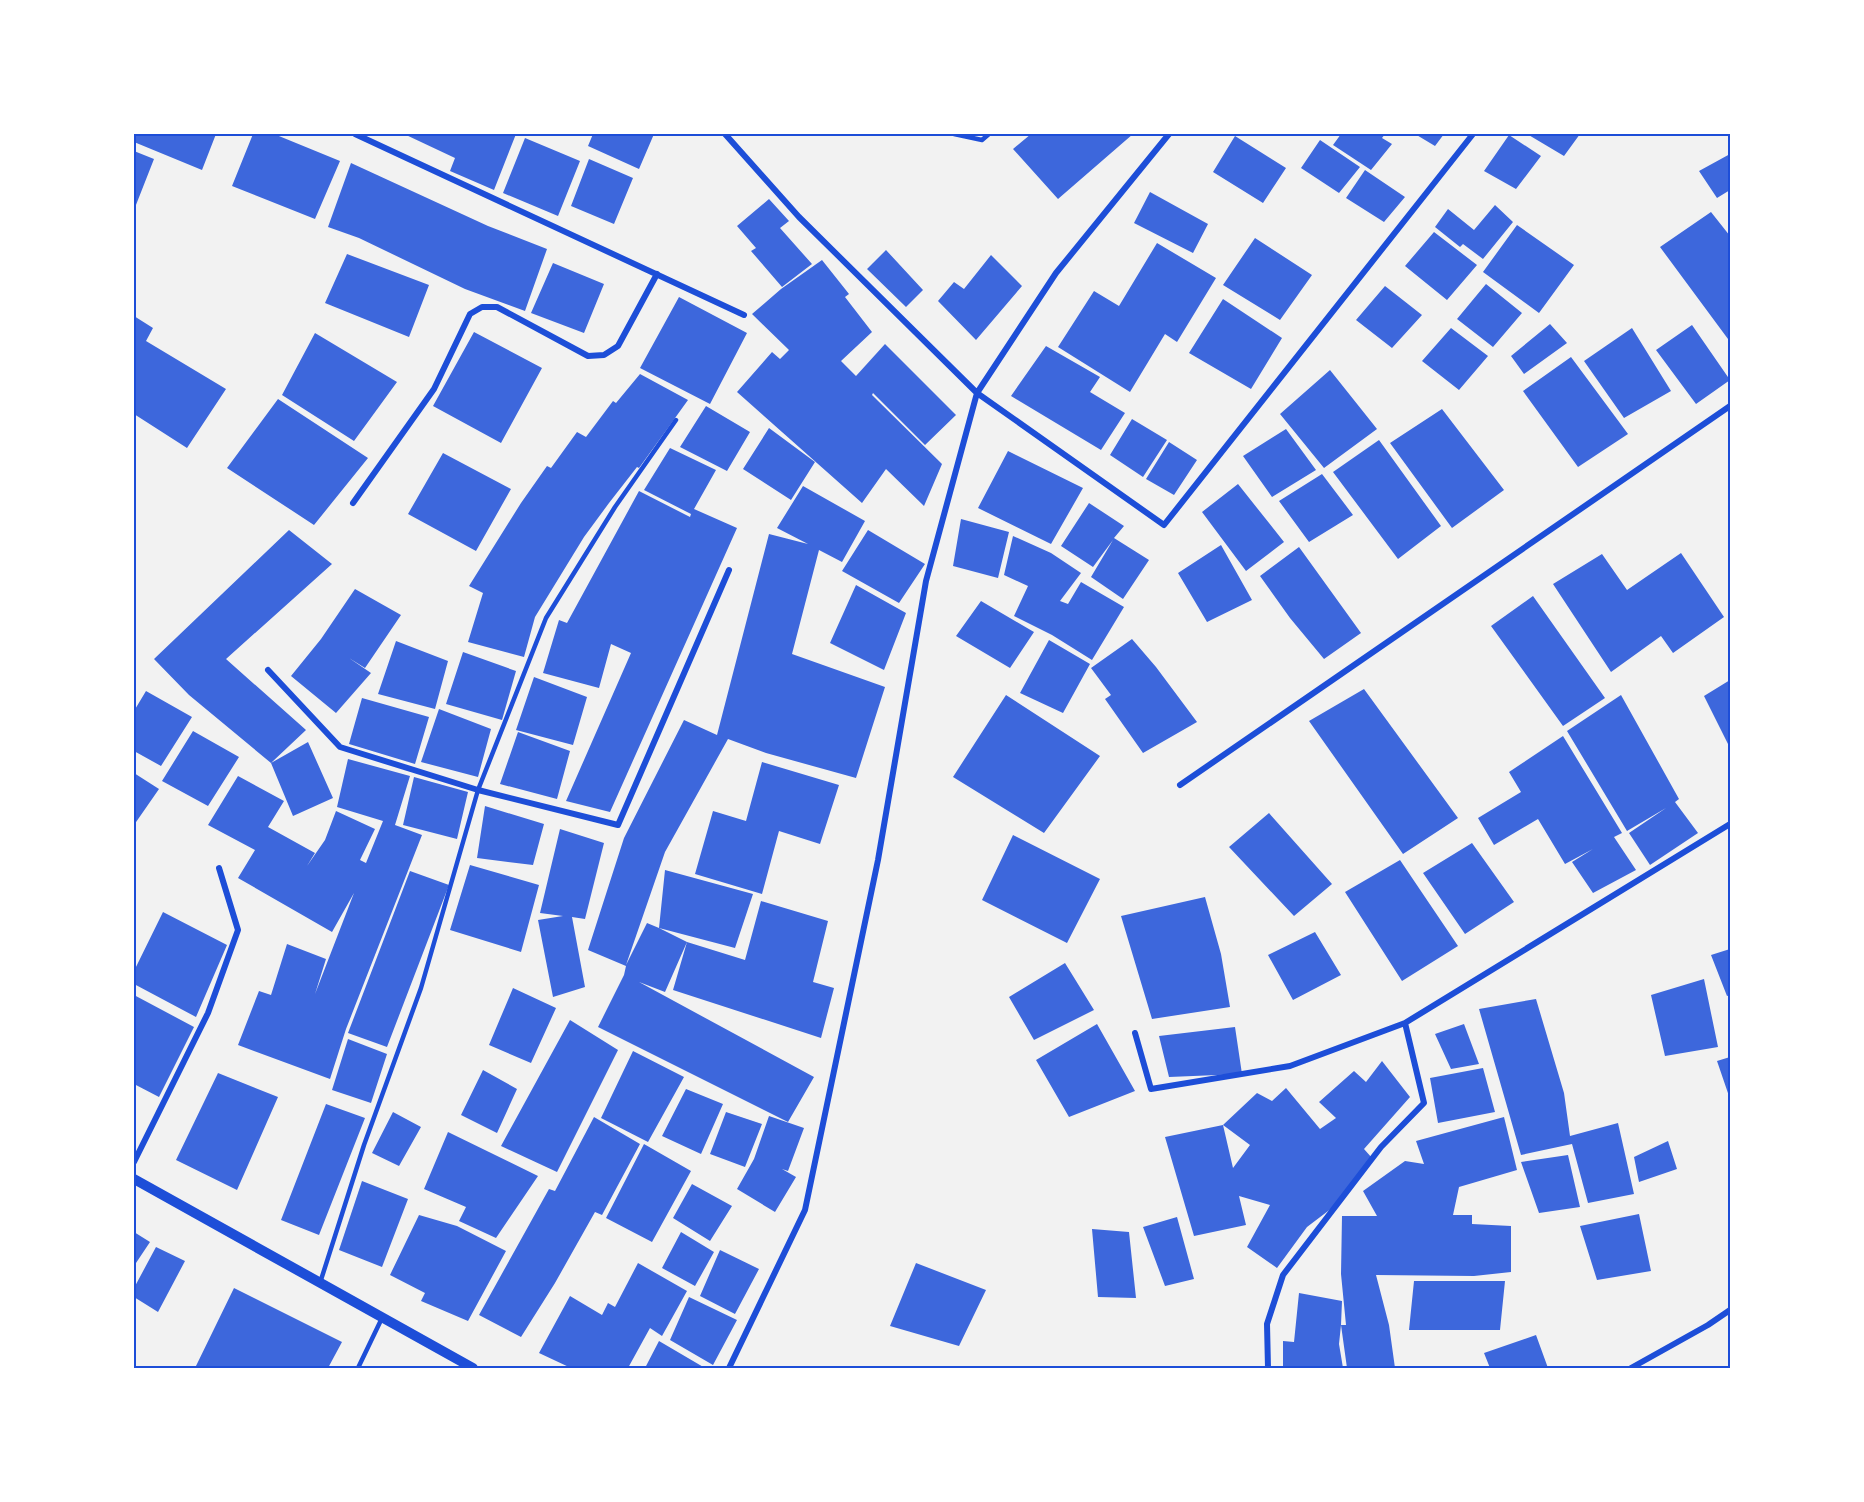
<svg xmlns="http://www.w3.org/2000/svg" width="1864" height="1502" viewBox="0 0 1864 1502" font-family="Cabin,sans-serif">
<rect width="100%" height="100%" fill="#f2f2f2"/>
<path fill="#3d67dc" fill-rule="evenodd" d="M134,134H216L202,170L134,142Z
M253,134H274L340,161L315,219L232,186Z
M404,134H516L494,190L450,171L455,158Z
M593,134H654L639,169L588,146Z
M1031,134H1133L1058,199L1013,149Z
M1341,134H1385L1382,138L1392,144L1371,170L1333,145Z
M1415,134H1444L1435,146Z
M1527,134H1580L1564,156Z
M1509,135L1541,156L1516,189L1484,171Z
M1235,136L1286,168L1263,203L1213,172Z
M525,138L580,161L558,216L503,193Z
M1320,140L1360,167L1339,193L1301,168Z
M134,151L154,159L134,210Z
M1730,154V190L1717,198L1699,171Z
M589,159L633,178L614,224L571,206Z
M351,163L488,226L547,249L525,311L465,289L359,238L328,227Z
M1365,170L1405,197L1384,222L1346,198Z
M1150,192L1208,224L1193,253L1134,223Z
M769,199L789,221L780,228L812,264L782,287L751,251L756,248L737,226Z
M1495,205L1513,222L1483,259L1463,244L1460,247L1435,227L1448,209L1474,230Z
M1711,212L1730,236V338L1728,339L1660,247Z
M1517,225L1574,265L1539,313L1483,272Z
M1434,232L1477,265L1447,300L1405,266Z
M1255,238L1312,275L1280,320L1223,285Z
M1157,243L1216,278L1177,342L1165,334L1130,392L1058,347L1094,291L1119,306Z
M886,250L923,290L906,307L867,269Z
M347,254L429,285L409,337L325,303Z
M991,255L1022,286L976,340L938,301L954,282L964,289Z
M822,260L849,294L845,297L872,332L841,361L856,376L885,344L956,415L925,445L873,393L872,395L942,464L924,506L886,469L862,503L737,392L772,352L780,359L789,350L752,314L781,289Z
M553,263L604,284L584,333L531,313Z
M1486,284L1522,313L1493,347L1457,319Z
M1385,286L1422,315L1392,348L1356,320Z
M679,297L747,333L710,404L640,368Z
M1223,299L1282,338L1251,389L1189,353Z
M134,316L153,328L146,341L226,389L187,448L134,414Z
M1550,324L1567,343L1524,374L1511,356Z
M1692,325L1730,380L1696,404L1656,350Z
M1451,328L1488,356L1459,390L1422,361Z
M1632,328L1671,391L1624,418L1584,361Z
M474,332L542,368L501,443L433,406Z
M315,333L397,382L354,441L282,395Z
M1046,346L1100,377L1090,392L1125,413L1101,450L1011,396Z
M1571,357L1628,434L1578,467L1523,391Z
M1330,370L1377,429L1324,468L1280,414Z
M640,374L688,400L639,468L637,467L609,503L584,537L535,617L524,657L468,642L483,593L469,586L521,503L547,466L551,468L577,432L586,437L613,401L616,403Z
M278,399L368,458L314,525L227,468Z
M706,406L750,432L727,471L680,447Z
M1442,409L1504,490L1452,528L1390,443Z
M1132,419L1167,440L1143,477L1110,455Z
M769,428L815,462L791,500L743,469Z
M1286,429L1316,470L1272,497L1243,456Z
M1379,440L1441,526L1398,559L1333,472Z
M1169,442L1197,460L1174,495L1146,479Z
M670,448L716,470L694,509L737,528L610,812L566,801L631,653L611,644L599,688L543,673L559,620L567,623L639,491L690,517L691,514L644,490Z
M1008,451L1083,488L1051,544L978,508Z
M443,453L511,489L476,551L408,514Z
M1322,474L1353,515L1309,542L1279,501Z
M1238,484L1284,542L1246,571L1202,512Z
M803,486L865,521L842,562L819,550L792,654L885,687L856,778L766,753L728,739L665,852L626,965L647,923L659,928L665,870L753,894L735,948L659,928L687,942L665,992L639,982L814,1077L788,1122L598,1027L624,975L626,966L588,950L624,838L684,720L717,735L769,534L808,544L777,528Z
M1089,503L1124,526L1114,538L1149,560L1123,599L1091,577L1113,540L1093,567L1061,546Z
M961,519L1009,532L998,578L953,566Z
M289,530L332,564L226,659L306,730L271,763L308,742L333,798L293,816L271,763L189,695L154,659Z
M868,530L925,564L899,603L842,571Z
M1013,536L1051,553L1081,573L1060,601L1068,604L1081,582L1124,607L1092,660L1052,635L1014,616L1028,586L1004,575Z
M1221,545L1252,600L1207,622L1178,573Z
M1299,547L1361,633L1324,659L1290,618L1260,576Z
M1681,553L1724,617L1673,653L1661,636L1611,672L1553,584L1602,554L1627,590Z
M856,585L906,613L884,670L830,643Z
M355,589L401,615L365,668L349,658L371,673L336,713L291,676L321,639Z
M1533,596L1605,698L1563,726L1491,626Z
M981,601L1034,632L1010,668L956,636Z
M1132,639L1156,667L1197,722L1143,753L1105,699L1111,695L1091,668Z
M1049,640L1090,664L1063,713L1020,693Z
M396,641L448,661L435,709L378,694Z
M463,652L516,671L502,720L446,704Z
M534,677L587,697L573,745L516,730Z
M1730,680V748L1704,696Z
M1364,689L1458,818L1403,854L1309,721Z
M146,691L192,717L161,766L134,751V711Z
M1006,695L1100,756L1044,833L953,777Z
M1621,695L1679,799L1675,802L1698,833L1650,865L1629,833L1666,808L1627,831L1567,731Z
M362,698L429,717L415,764L349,744Z
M439,709L491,729L478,777L421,762Z
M193,731L239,757L208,806L162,781Z
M518,732L570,751L557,799L500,784Z
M1563,736L1622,833L1614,837L1636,870L1593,893L1572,862L1593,849L1565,864L1538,819L1494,845L1478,818L1521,792L1509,772Z
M348,759L410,776L395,825L422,835L346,1029L330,1079L238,1045L259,991L271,995L287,944L326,959L315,994L354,893L332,932L238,878L255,850L208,825L238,776L284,801L268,827L315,853L307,866L325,840L336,811L375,829L360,860L366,863L383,821L337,807Z
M762,762L839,785L820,844L779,831L762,894L695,874L713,811L746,821Z
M134,773L159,789L134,825Z
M414,777L468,792L457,839L403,825Z
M485,806L544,824L533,865L477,858Z
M1269,813L1332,884L1294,916L1229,847Z
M560,829L604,843L585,919L572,917L585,987L553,997L538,920L563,916L540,913Z
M1013,835L1100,879L1067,943L982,900Z
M1472,843L1514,902L1465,934L1423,873Z
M1400,860L1458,946L1402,981L1345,892Z
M470,865L539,885L521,952L450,930Z
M410,871L449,885L387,1047L348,1033Z
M1205,897L1221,954L1230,1007L1152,1019L1121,916Z
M761,901L828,921L813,982L834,988L821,1038L673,990L687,942L745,960Z
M163,912L227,945L196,1017L134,984V971Z
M1315,932L1341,975L1293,1000L1268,955Z
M1730,949V995L1727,996L1711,955Z
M1065,963L1094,1010L1034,1040L1009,997Z
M1704,979L1718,1047L1665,1056L1651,995Z
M513,988L556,1008L531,1063L489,1045Z
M134,995L194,1027L159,1097L134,1084Z
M1536,999L1564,1093L1570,1136L1618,1123L1634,1194L1588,1203L1572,1144L1521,1155L1479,1009Z
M570,1020L618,1050L557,1172L501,1146Z
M1097,1024L1135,1091L1069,1117L1036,1060Z
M1464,1024L1479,1064L1451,1069L1435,1034Z
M1235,1027L1242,1074L1169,1077L1159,1036Z
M348,1039L387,1054L371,1103L332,1090Z
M633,1051L684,1077L648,1142L601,1118Z
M1730,1057V1099L1717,1061Z
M1382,1061L1410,1097L1364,1149L1372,1158L1336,1205L1307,1227L1277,1268L1247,1247L1270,1205L1239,1196L1246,1225L1194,1236L1165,1137L1223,1125L1257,1093L1272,1101L1286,1088L1320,1129L1336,1118L1319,1102L1354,1071L1366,1082ZM1223,1125L1250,1145L1233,1168Z
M1483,1068L1495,1112L1438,1123L1430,1078Z
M483,1070L517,1089L497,1133L461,1115Z
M218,1073L278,1097L237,1190L176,1160Z
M686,1089L723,1104L701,1154L662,1136Z
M326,1104L365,1118L319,1235L281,1220Z
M393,1112L421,1127L399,1166L372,1153Z
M726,1112L762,1124L745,1167L710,1154Z
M769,1116L804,1128L788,1171L782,1169L796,1177L775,1212L737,1189L754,1159Z
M594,1117L640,1144L602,1215L595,1212L555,1283L521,1337L479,1315L549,1189L555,1191Z
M1504,1117L1517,1170L1459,1187L1453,1215H1472V1224L1511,1226V1272L1474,1276L1376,1275L1389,1325L1395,1368H1347L1341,1325L1339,1344L1343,1368H1283V1341L1294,1342L1299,1293L1342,1301L1341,1325H1346L1341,1274L1342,1216H1377L1363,1191L1405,1161L1424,1164L1416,1141Z
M448,1132L538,1176L496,1238L459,1221L466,1207L424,1189Z
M1668,1141L1677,1169L1639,1182L1634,1157Z
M644,1144L691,1171L652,1242L606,1218Z
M1568,1155L1580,1207L1539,1213L1521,1162Z
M362,1181L408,1199L382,1267L339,1250Z
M692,1184L732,1206L710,1241L673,1218Z
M1639,1214L1651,1271L1597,1280L1580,1226Z
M419,1215L457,1226L506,1251L468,1321L421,1301L425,1293L390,1275Z
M1177,1217L1194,1279L1165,1286L1143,1227Z
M1092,1229L1129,1232L1136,1298L1098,1297Z
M134,1232L150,1242L134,1266Z
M681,1232L714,1252L695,1286L662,1268Z
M156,1247L185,1261L158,1312L134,1297V1288Z
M720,1250L759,1269L735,1314L700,1296Z
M638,1263L687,1291L662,1336L650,1328L628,1368H571L539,1353L570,1296L602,1315L608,1303L615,1307Z
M916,1263L986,1290L959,1346L890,1326Z
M1414,1281H1505L1500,1330H1409Z
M234,1288L342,1342L328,1368H195Z
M689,1297L737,1320L713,1365L670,1340Z
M1536,1335L1548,1368H1490L1484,1353Z
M659,1341L705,1368H645Z"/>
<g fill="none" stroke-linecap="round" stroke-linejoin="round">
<path stroke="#1d4ed8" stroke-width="4.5" d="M954,134L982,140L989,134
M320,1283L364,1145L421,988L478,790L546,618L615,507L676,420
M358,1368L382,1318"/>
<path stroke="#1d4ed8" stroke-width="6" d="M355,134L744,315
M725,134L799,217L977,393L1164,525L1473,134
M353,503L434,389L470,314L482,307H497L588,356L604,355L618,346L657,274
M268,670L340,747L478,790L618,825L729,570
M1180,785L1730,406
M1135,1033L1151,1089L1290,1066L1405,1023L1730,824
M134,1162L208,1013L238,930L219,868
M729,1368L805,1210L878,860L926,581L977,393L1056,273L1169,134
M1268,1368L1267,1324L1283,1275L1381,1147L1424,1103L1405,1023
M1631,1368L1708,1325L1730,1310"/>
<path stroke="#1d4ed8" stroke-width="10" d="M134,1179L473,1368"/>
</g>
<rect width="1864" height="1502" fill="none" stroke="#ffffff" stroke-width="270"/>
<rect x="135" y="135" width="1594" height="1232" fill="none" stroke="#1d4ed8" stroke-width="2"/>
</svg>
